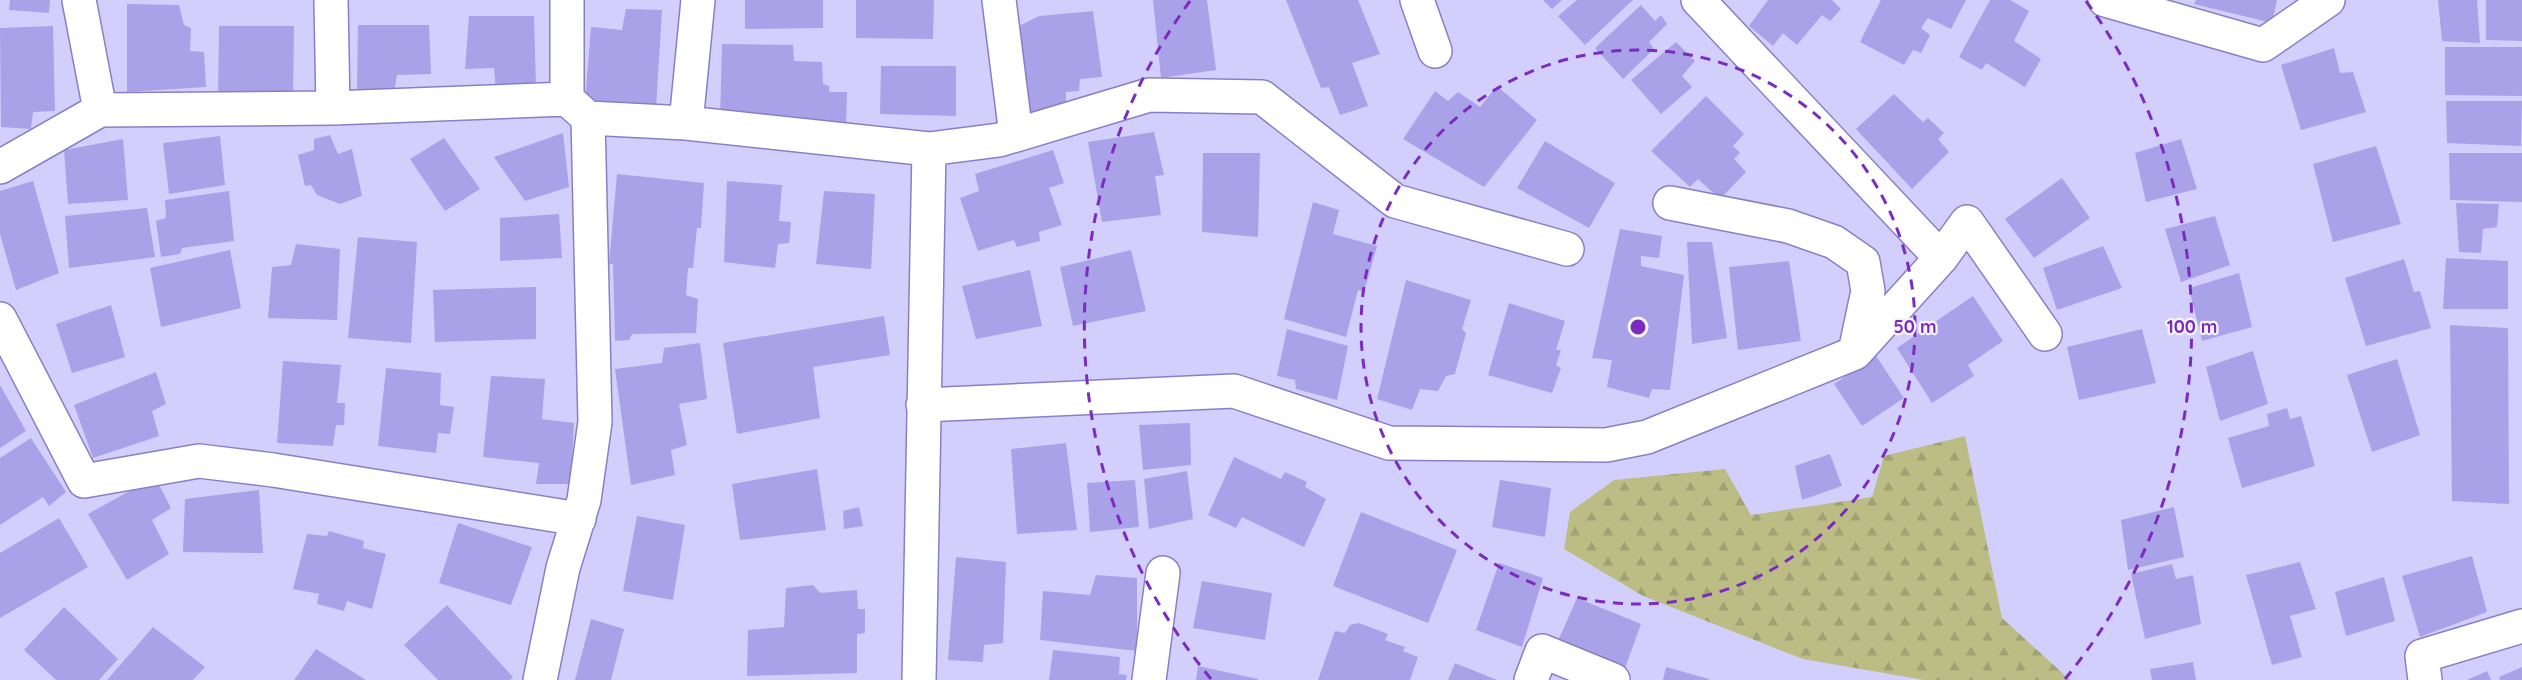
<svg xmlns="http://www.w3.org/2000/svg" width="2522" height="680" viewBox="0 0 2522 680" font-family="Quicksand,sans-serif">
<defs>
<pattern id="forest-firs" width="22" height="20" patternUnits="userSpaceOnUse" patternTransform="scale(1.5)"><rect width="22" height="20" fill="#bcbd85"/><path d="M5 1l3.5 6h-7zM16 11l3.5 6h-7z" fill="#a1a274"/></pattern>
</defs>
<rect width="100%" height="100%" fill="#d3cffd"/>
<path fill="url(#forest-firs)" d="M1965,436L2002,618L2070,680H1924L1803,659L1643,596L1564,549L1570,512L1614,480L1725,469L1751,515L1872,497L1884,456Z"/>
<path fill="#aaa2e8" d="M10,0H50L49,13L9,10Z
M745,0H823V28L745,29Z
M856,0H934L933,39L856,38Z
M1153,0H1207L1216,70L1161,78Z
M1286,0H1358L1380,54L1352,63L1368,106L1340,115L1329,87L1321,88Z
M1543,0H1562L1552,9Z
M1577,0H1633L1585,45L1558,16Z
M1768,0H1832L1841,9L1830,21L1822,15L1797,45L1783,33L1773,46L1749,26Z
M1881,0H1966L1951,29L1928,18L1921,28L1930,35L1921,53L1913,50L1904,65L1860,42Z
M1990,0H2010L2029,11L2014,41L2041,59L2025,87L1986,63L1982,70L1959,57Z
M2196,0H2277L2272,23L2194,4Z
M2438,0H2477L2480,43L2442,41Z
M2486,0H2522V41L2486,40Z
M127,4L179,5L184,25L191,28L190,51L204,52L206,87L127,92Z
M1641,5L1655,21L1661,15L1667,24L1649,42L1654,49L1623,79L1595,48Z
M626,9L662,10L656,108L585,101L591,27L622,30Z
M1093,11L1102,77L1080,79L1079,91L1066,92V110L1027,113L1013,29L1039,16Z
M469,16H534L536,87L496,91L494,68L465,69Z
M358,25H429L431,74L397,75L394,93L357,95Z
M53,26L55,111L33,112L31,129L1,127L0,28Z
M219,26H294L293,99L218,101Z
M1676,42L1695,61L1682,76L1692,87L1661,114L1631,80Z
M722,44L793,45L794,61L822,62L823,84L829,86V92H847L846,127L720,120Z
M2445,47H2522V96L2445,95Z
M2334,48L2340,73L2353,72L2366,112L2301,130L2281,65Z
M881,66H956V116L880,114Z
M1497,86L1537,120L1484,187L1403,139L1435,91L1448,101L1458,92L1480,107Z
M1894,94L1923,122L1928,118L1944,133L1938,139L1949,152L1912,189L1856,129Z
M1706,96L1744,134L1733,146L1740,153L1734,159L1746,172L1720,199L1698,179L1690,187L1651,151Z
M2446,101H2522L2521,146L2447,143Z
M1154,132L1164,175L1155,176L1161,215L1102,222L1088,142Z
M563,133L569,187L525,201L494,157Z
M330,135L338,154L352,149L362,196L340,204L317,195L311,185L305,186L298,155L314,150V139Z
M220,136L225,185L169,194L163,143Z
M444,138L480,189L445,211L410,159Z
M123,139L128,200L68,204L64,150Z
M2181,139L2197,189L2146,202L2135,153Z
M1545,141L1615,183L1589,228L1517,188Z
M2376,146L2401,224L2333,242L2313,164Z
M1053,150L1064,183L1049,188L1062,225L1039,232L1040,241L1017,247L1014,240L978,251L960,198L979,191L975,174Z
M1203,153H1260L1258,237L1202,232Z
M2449,153H2522V202L2450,200Z
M617,174L704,183L701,228H697L693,268H688L686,295L698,299L696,333L632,334L629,340L615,341L613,264H609Z
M2062,178L2090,218L2034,258L2005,219Z
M33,181L59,273L16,290L0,234V191Z
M727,181L782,185L779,221L791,222L789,243L778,244L775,268L724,262Z
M229,191L234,241L182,248L180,254L161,257L156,221L166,218L165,200Z
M824,191L875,194L871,269L816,264Z
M1313,202L1339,210L1333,234L1377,246L1364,292L1358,290L1346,337L1284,319Z
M2456,203L2499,204L2497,227L2483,229L2481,253L2459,252Z
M147,208L155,257L69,268L65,216Z
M559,214L562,258L500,261V218Z
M2215,216L2230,265L2181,282L2165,229Z
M1620,229L1662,236L1659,258L1641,256V266L1684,275L1670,390L1652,389L1649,398L1607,387L1612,360L1592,358Z
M358,237L417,242L411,343L348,338Z
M1687,242H1712L1727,338L1692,344Z
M296,244L340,249L337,320L268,318L272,267L291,265Z
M2103,246L2122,288L2057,310L2043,268Z
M230,250L241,308L161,327L150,268Z
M1131,250L1146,311L1073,326L1060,267Z
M2446,258L2508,261V309H2443Z
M2404,259L2414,292L2420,291L2431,328L2366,346L2345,278Z
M1789,261L1801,341L1738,350L1729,267Z
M1030,270L1042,326L976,339L962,286Z
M2239,273L2252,327L2202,341L2189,288Z
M1406,280L1471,300L1462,329L1466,333L1455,374L1446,376L1438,391L1420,389L1412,410L1377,399Z
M536,287V339L435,342L433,290Z
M1973,296L2003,341L1968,365L1974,376L1932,403L1897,348Z
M1509,303L1565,321L1556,350H1561L1556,365L1561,368L1552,393L1488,375Z
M111,305L125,357L72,373L56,324Z
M884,316L890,355L813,367L820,418L737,434L723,343Z
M2450,325L2508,328L2509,504L2452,501Z
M1287,329L1348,346L1337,400L1296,389L1295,380L1277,376Z
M2142,329L2156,383L2079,400L2067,347Z
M700,343L707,399L679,404L687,445L671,450L675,475L631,485L615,369L662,363L664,348Z
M2253,351L2268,404L2220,421L2206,367Z
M1876,356L1904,398L1862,426L1834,384Z
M2397,359L2420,435L2372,452L2347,375Z
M283,361L341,365L337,403H345L344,425H336L333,446L277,443Z
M386,368L441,373L440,405L454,407L450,434L438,433L436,453L378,446Z
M156,372L166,404L152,411L159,436L93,458L74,405Z
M491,376L545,379L542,419L574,423L571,484H536L539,463L483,457Z
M0,385L26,431L0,448Z
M2287,408L2290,419L2301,416L2315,466L2242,488L2228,438L2269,426L2267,414Z
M1190,423L1191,465L1143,470L1139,425Z
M31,438L66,492L49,506L43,497L0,525V458Z
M1066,443L1077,530L1017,534L1011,449Z
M1830,454L1842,486L1802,500L1795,466Z
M1234,457L1281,479L1285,472L1307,482L1305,487L1326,499L1304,547L1242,517L1236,528L1208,515Z
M817,469L826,530L740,540L732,484Z
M1187,471L1193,519L1149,529L1144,479Z
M155,477L171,508L152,520L169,554L127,580L88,514Z
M1135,480L1139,527L1090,532L1087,483Z
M1500,480L1551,488L1545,537L1492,527Z
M259,490L263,553L183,552L185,499Z
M859,507L863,526L844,529L843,511Z
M2174,507L2184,557L2128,570L2121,520Z
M1361,512L1457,550L1428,623L1333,586Z
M637,516L685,525L673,600L623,591Z
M59,518L88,567L0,618V553Z
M458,523L532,547L511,605L439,583Z
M329,531L364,541L363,548L386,554L372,609L347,601L344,611L317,604L319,594L293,589L307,534L327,536Z
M2472,556L2487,612L2420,637L2402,576Z
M956,557L1006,562L1003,643L984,645L983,662L948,660Z
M2300,562L2316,609L2290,616L2302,657L2272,665L2246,575Z
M1499,563L1543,578L1522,647L1476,630Z
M2172,564L2176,579L2193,575L2201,624L2145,639L2131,574Z
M1096,575L1137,578V651L1040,640L1043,591L1090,595Z
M2384,577L2395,621L2346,636L2335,592Z
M1202,581L1272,593L1265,640L1193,628Z
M813,585L820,593L857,590L858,609H865V633L857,634V673L747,676L748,630L784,627L786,588Z
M1577,598L1641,624L1624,671L1557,643Z
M447,605L513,677L510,680H438L404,645Z
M64,607L118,659L99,680H56L24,650Z
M591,619L624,629L611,680H575Z
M1359,623L1388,634L1385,640L1405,647L1403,651L1418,657L1410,680H1318L1335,631L1345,633L1350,625Z
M153,627L205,667L193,680H107Z
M316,649L366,680H294Z
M1053,650L1120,657L1119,674L1127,675L1126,680H1049Z
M2193,662L2196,680H2152L2150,669Z
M1455,663L1497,680H1448Z
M1198,666L1258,679V680H1196Z
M1666,667L1709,679V680H1663Z
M2522,667V680H2500L2499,677Z
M2487,671L2491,680H2467Z"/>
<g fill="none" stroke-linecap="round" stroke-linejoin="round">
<defs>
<path id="street" d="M79,0L100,110
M331,0L333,108
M999,0L1016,135
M1417,0L1435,51
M1698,0L1941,258
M2105,0L2263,45L2328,0
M567,99V0
M686,123L698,0
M0,167L100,110L333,108L567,99L588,118L686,123L929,149L999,140L1149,95L1262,97L1395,201L1567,249
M1670,203L1788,226L1834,242L1863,262L1868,291L1855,352
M0,319L84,481L199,461L273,470L579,519
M923,405L1234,391L1389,443L1606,445L1647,437L1855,353L1941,258L1967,222L2045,334
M540,680L563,568L584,500L595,422L588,118
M919,680L929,149
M1149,680L1163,573
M1531,680L1542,651L1613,680
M2425,680L2422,656L2522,626"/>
</defs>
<use href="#street" stroke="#897fc7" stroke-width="36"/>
<use href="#street" stroke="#fff" stroke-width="33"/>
</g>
<g fill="none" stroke="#7b2cbf" stroke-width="3" stroke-dasharray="10 8">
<circle cx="1638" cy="327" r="277"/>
<path d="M1211 679A554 554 0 0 1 1190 1M2086 1A554 554 0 0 1 2065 679"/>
</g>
<circle cx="1638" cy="327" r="9" fill="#7b2cbf" stroke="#f5f5fd" stroke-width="3"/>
<g font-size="18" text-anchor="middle" font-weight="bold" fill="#7b2cbf" stroke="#f5f5fd" stroke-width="4.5" stroke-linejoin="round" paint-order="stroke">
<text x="1915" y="333">50 m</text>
<text x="2192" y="333">100 m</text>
</g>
</svg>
